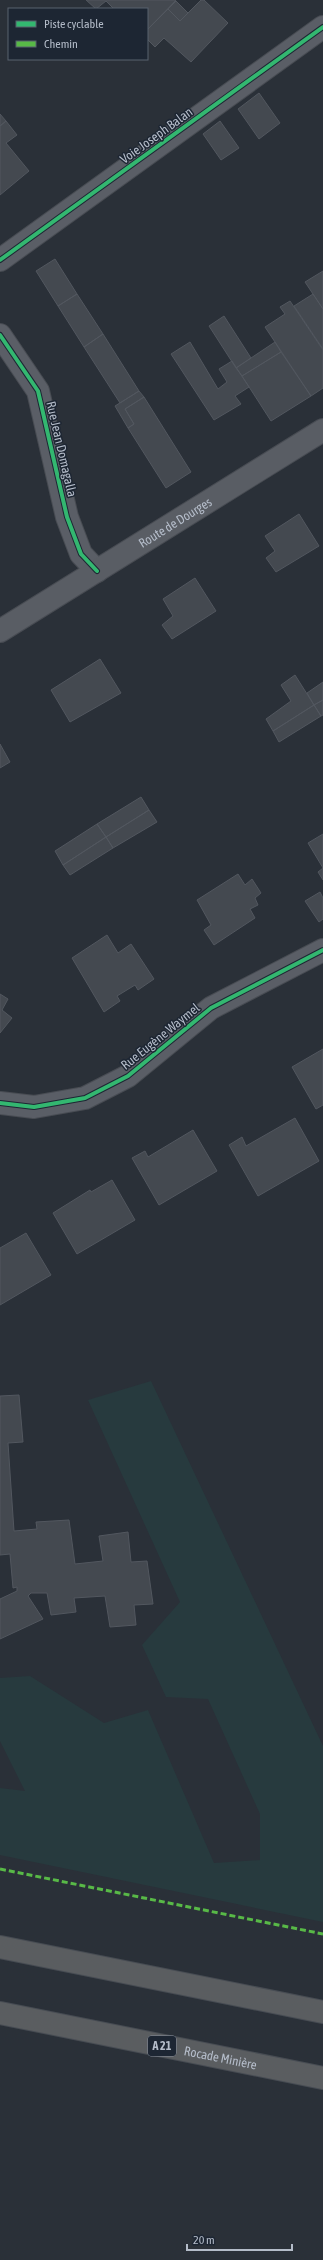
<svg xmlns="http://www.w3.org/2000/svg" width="323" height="2260" viewBox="0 0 323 2260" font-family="'Asap Condensed',sans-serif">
<rect width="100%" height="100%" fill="#2a3038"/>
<path fill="#273a3e" d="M151,1381L323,1746V1922L0,1855V1788L25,1791L0,1741V1678L30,1676L104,1723L148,1710L214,1863L260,1860V1814L208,1699L166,1697L142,1645L180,1602L88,1400Z"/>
<path fill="#444950" stroke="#52575f" d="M86,0H176L147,30V9H114L106,1L96,9Z
M201,0H204L228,23L191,62L164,38L155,47L147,39V30L168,9L180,21Z
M176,1L188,13L180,21L168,9Z
M259,93L280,123L259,139L238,109Z
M0,114L6,121L0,126Z
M6,121L17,135L6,143L29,171L0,195V126Z
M220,121L239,148L221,160L203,134Z
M55,259L77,294L58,306L36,271Z
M323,271V309L305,282Z
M77,294L103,334L84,347L58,306Z
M313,294L323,309V349L294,306Z
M290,301L323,350V388L311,396L265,327L285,314L280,307Z
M224,316L251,358L236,368L209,326Z
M103,334L139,391L120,403L84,347Z
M190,342L218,389L227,382L219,369L232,361L249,387L235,396L241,404L214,420L171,354Z
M275,342L281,352L242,376L236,368Z
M281,352L311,396L271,421L242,376Z
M139,391L144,397L125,409L134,424L128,428L115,406Z
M144,397L191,472L166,488L128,428L134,424L125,409Z
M299,514L319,546L276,572L266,558L275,551L265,536Z
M195,578L216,611L172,639L162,625L173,616L163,599Z
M100,659L121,693L70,722L51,690Z
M295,675L314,705L273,731L266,719L291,701L281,685Z
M323,682V700L314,705L307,693Z
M323,700V715L321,716L314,705Z
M314,705L321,716L279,742L273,731Z
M0,744L10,762L0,768Z
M141,797L149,810L106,837L97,824Z
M149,810L157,822L113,848L106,837Z
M97,824L106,837L63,865L55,851Z
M323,834V868L308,843Z
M106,837L113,848L70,875L63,865Z
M323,868V880L318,872Z
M238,874L245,885L252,879L261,893L255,898L258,905L250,909L255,918L214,945L204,930L211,925L197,900Z
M320,892L323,898V919L319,922L305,901Z
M107,935L118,953L131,944L154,979L138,990L135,985L117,996L120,1001L104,1012L72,958Z
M0,994L8,999L2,1010L12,1018L0,1033Z
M323,1049V1105L316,1109L292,1067Z
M295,1118L319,1161L258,1196L229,1145L242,1137L246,1146Z
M193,1130L217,1171L159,1205L132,1158L145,1151L148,1157Z
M112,1180L135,1220L77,1254L53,1213L90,1190L91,1192Z
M26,1233L51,1275L0,1305V1248Z
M19,1395L23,1442L8,1443L14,1531L37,1529L36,1522L69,1520L75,1564L103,1561L99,1536L128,1532L131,1562L147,1561L153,1604L134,1605L136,1625L110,1627L105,1596L74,1598L76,1612L51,1615L47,1593H31L28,1596L43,1619L0,1639V1599L17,1591V1587L13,1588L10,1554L0,1555V1396Z"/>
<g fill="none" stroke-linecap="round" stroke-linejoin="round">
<defs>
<path id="minor" d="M0,260L323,27
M0,335L38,391L67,517L81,554L97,571
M0,1103L34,1107L85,1098L128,1076L211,1008L323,950"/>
<g id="secondary">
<path id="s1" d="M0,631L323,430"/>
</g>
<g id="motorway">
<path d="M0,1947L323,2012"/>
<path id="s2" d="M0,2013L323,2078"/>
</g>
</defs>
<use href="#minor" stroke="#484c53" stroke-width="24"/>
<use href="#secondary" stroke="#484c53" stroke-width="24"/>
<use href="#motorway" stroke="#474c53" stroke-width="24"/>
<use href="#minor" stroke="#5a5e66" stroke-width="22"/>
<use href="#secondary" stroke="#595d64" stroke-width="22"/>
<use href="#motorway" stroke="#5a5d60" stroke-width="22"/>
<path stroke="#58b947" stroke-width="3" stroke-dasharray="6 3" stroke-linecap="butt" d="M0,1869L323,1934"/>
<defs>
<path id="cycleway" d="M0,260L323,27
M0,335L38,391L67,517L81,554L97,571
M0,1103L34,1107L85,1098L128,1076L211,1008L323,950"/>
</defs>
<use href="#cycleway" stroke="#1d2633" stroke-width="6"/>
<use href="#cycleway" stroke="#33b770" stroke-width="4"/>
</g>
<g text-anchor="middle" stroke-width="3" stroke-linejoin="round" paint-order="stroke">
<rect fill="#1d2633" stroke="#878f9c" stroke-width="1" x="148" y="2036" width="28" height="20" rx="3"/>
<g font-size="12" font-weight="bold" fill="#b4bcc9">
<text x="162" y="2050">A 21</text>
</g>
<g font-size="13" fill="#b4bcc9" stroke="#1d2633">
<text transform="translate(156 135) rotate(-36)" y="5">Voie Joseph Balan</text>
<text transform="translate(62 449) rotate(77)" y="5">Rue Jean Domagalla</text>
<text dy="5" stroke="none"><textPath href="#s1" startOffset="206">Route de Dourges</textPath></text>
<text transform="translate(160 1036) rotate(-39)" y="5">Rue Eugène Waymel</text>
<text dy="5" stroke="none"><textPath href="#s2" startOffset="225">Rocade Minière</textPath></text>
</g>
</g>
<rect x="8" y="8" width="140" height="52" fill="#1d2633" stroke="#59626f"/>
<rect x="16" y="21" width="20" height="6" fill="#33b770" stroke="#59626f"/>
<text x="44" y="28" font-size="12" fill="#b4bcc9">Piste cyclable</text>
<rect x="16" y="41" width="20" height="6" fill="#58b947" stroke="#59626f"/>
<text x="44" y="48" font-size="12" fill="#b4bcc9">Chemin</text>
<path d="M187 2244v6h105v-6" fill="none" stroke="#b4bcc9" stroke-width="2"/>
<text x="193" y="2244" font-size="12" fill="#b4bcc9" stroke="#1d2633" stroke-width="3" paint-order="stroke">20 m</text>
</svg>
